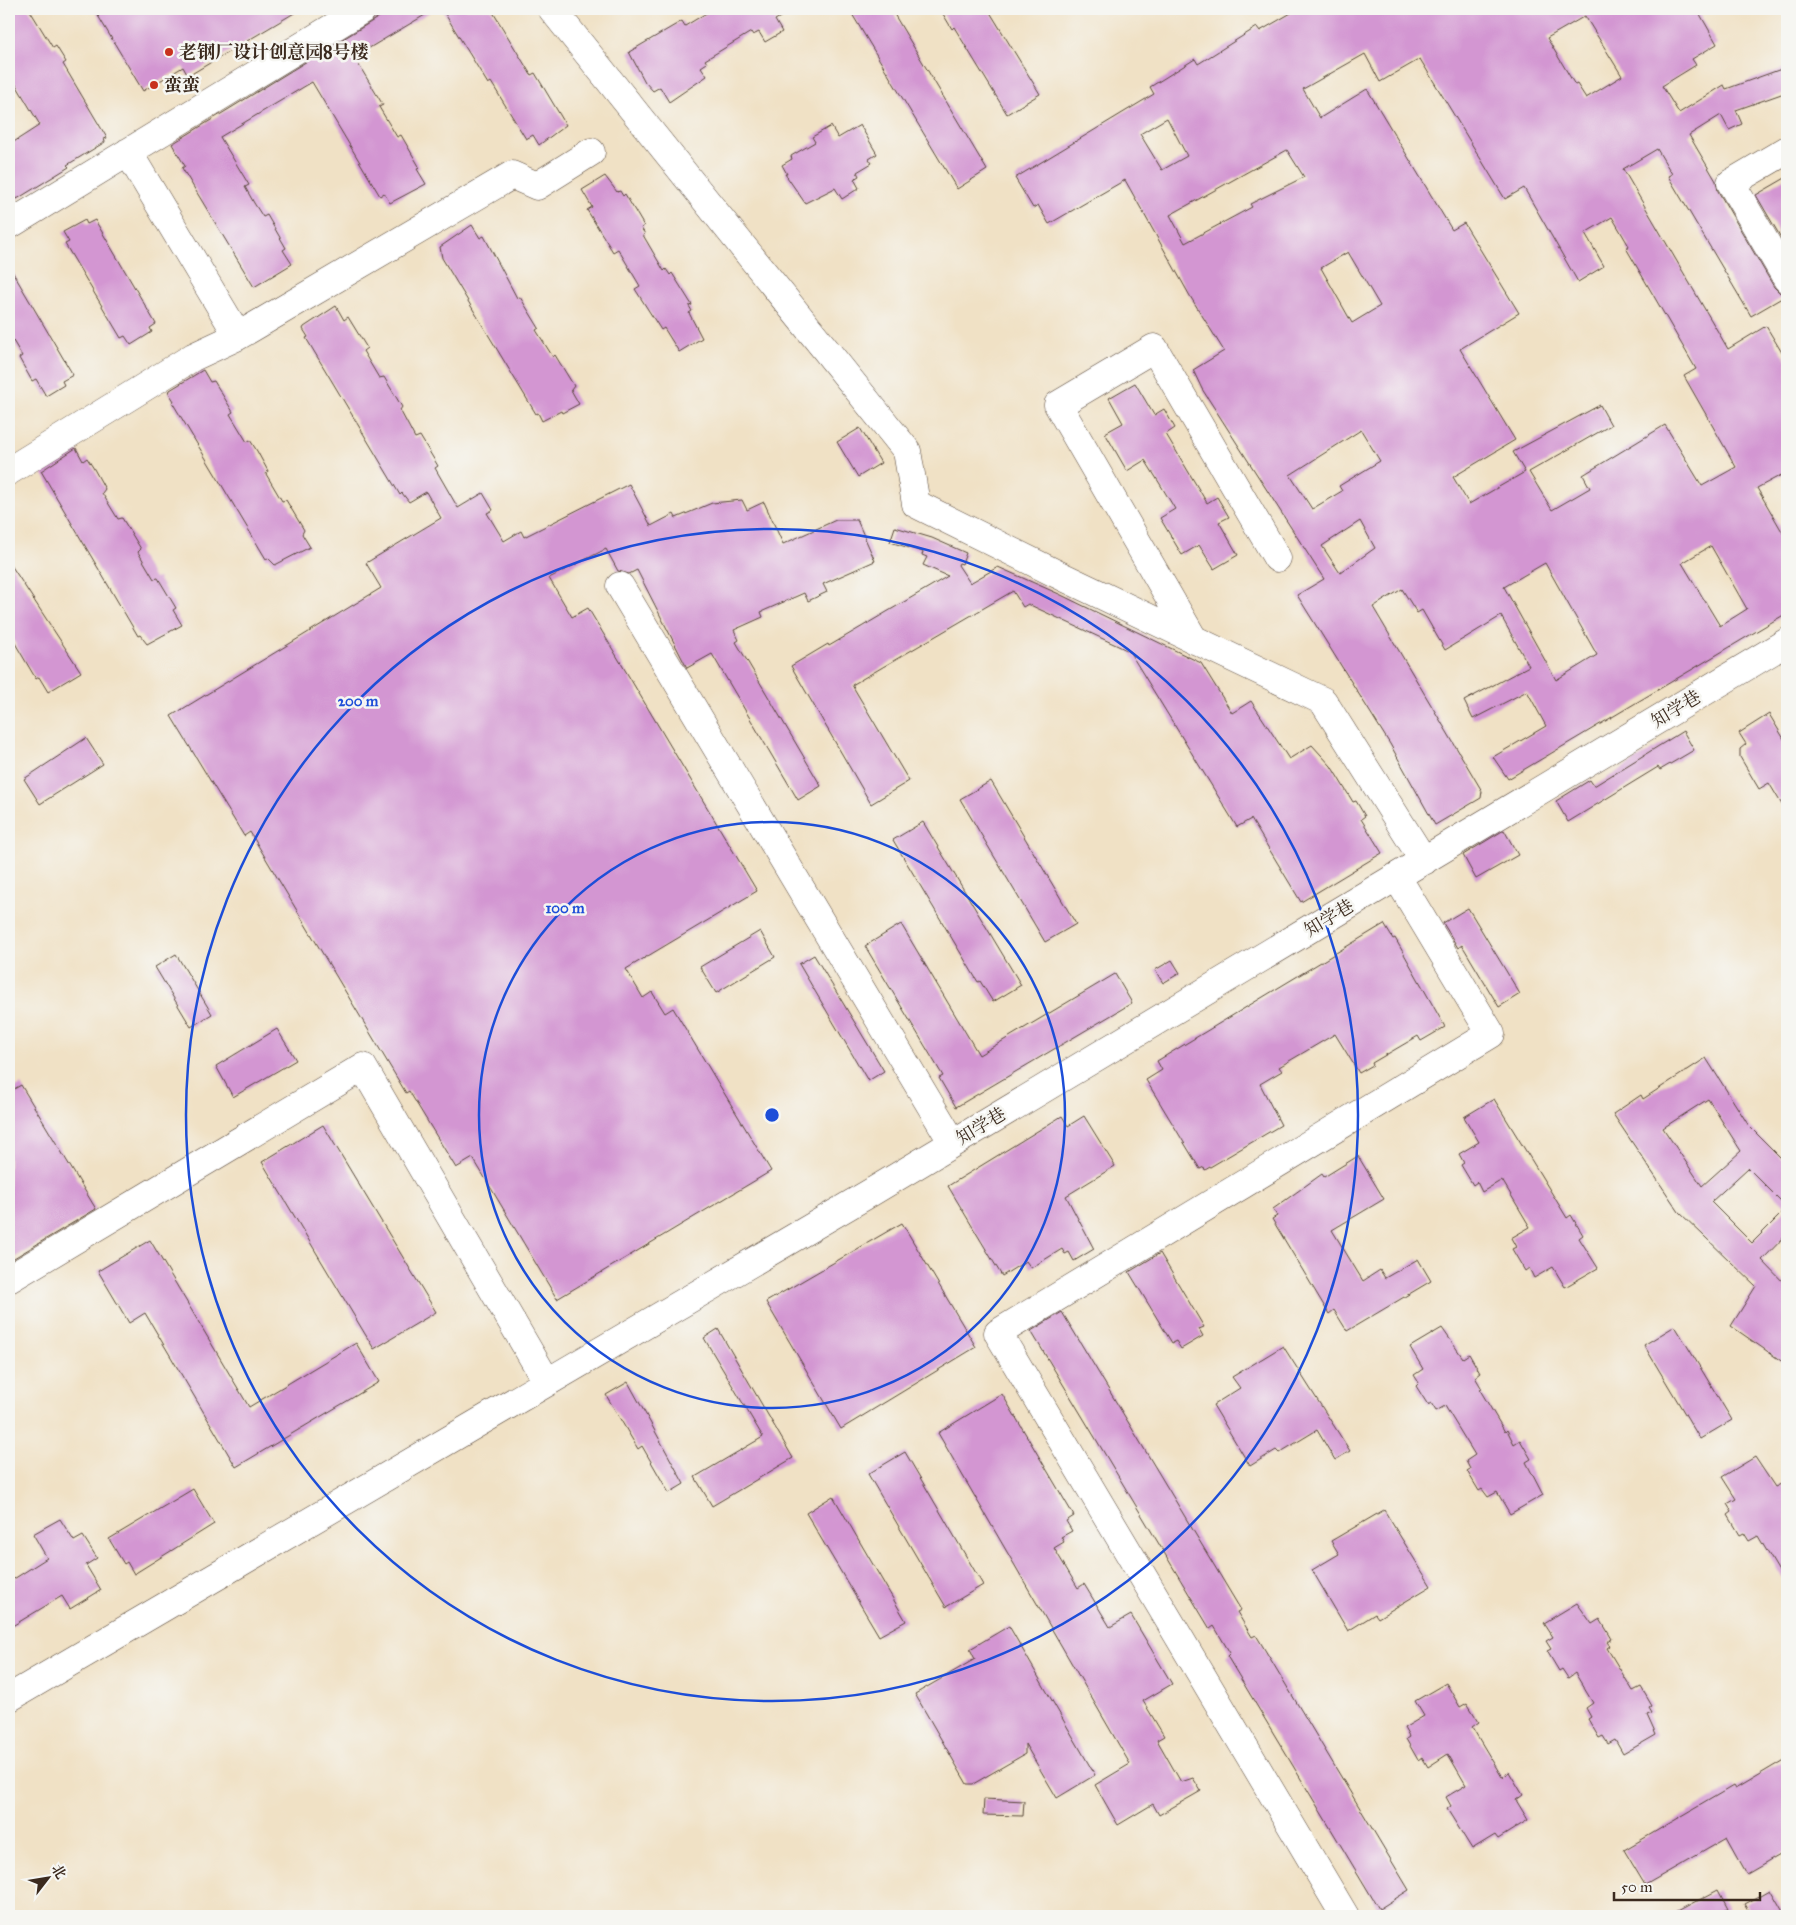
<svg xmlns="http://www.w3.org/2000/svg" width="1796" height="1925" viewBox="0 0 1796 1925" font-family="'IM FELL Great Primer','Noto Serif SC',serif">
<rect width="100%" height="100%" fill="#f6f6f2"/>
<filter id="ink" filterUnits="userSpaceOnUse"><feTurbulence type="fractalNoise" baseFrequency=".02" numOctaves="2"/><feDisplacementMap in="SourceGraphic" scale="10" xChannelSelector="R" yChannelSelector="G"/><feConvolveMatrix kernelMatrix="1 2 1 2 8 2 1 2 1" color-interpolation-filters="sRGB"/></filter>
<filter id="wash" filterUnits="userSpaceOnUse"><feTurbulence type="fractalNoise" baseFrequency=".0096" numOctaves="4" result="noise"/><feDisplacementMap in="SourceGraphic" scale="20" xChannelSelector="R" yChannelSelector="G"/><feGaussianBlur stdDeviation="1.12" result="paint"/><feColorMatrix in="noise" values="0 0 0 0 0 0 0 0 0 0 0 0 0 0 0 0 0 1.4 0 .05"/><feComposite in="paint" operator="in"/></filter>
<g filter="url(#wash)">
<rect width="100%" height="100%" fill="#f0e1c5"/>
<g id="blocks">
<path fill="#d396d2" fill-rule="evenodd" d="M9,9H29L53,48L56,46L66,62L63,64L107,138L104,139L105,142L67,165L69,167L17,199L15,196L9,199V145L40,125L9,73Z
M94,9H301L188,76L183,67L143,91Z
M392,9H435L354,57L383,105L379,107L397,137L401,135L420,168L417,169L426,184L390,203L384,193L380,196L312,82L220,137L249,185L245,187L254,203L263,217L267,215L286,248L283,250L292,264L254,287L182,168L185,166L172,144Z
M442,9H491L531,75L535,73L566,125L539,145L533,135L526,139L491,82L488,84Z
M713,9H794L775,20L782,32L765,42L759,32L753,35L751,32L705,60L707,63L701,67L707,76L669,102L660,87L653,91L645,82L629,52L682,21L685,26Z
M849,9H891L987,170L957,189Z
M940,9H988L1040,94L1007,114L954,27L952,29Z
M1298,9H1697L1717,44L1692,59L1696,65L1662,86L1679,113L1724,85L1726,89L1787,67V92L1736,110L1742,124L1729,130L1721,115L1689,135L1716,181L1718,191L1774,287L1780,293L1787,295L1751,316L1668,176L1672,174L1657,149L1623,169L1728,349L1766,326L1787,361V472L1757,488L1787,540V613L1508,779L1493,757L1546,726L1527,691L1473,719L1464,701L1529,666L1501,616L1445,650L1422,610L1417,613L1402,589L1373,607L1482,791L1481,798L1435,825L1390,744L1297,595L1324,579L1202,389L1193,370L1224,351L1190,296L1125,180L1049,224L1038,205L1033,208L1015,178L1154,94L1150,87L1195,59L1198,64L1257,27L1260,31ZM1585,16L1622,76L1586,98L1577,84L1575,85L1547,38ZM1365,54L1380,82L1420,59L1505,199L1524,188L1578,282L1604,266L1585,233L1612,217L1629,246L1626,248L1696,369L1684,376L1736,467L1702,486L1665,425L1583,475L1590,488L1552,510L1529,472L1611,425L1600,405L1513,452L1525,472L1469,504L1453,477L1515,440L1460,349L1519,313L1464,223L1452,230L1367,89L1320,118L1303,89ZM1167,118L1187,156L1162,170L1140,134ZM1287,150L1304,177L1250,204L1252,207L1185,243L1170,215ZM1348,252L1380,306L1352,323L1321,268ZM1361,430L1380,461L1339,486L1342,491L1312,509L1290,475ZM1360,521L1375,548L1340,573L1322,546ZM1711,546L1747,609L1720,626L1682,563ZM1545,563L1597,655L1556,680L1504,587Z
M860,125L877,154L869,159L872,163L857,172L859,176L854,179L859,188L842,199L835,188L805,203L785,174H787L782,165L792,159L791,156L815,142L812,137L831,126L838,138Z
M605,176L617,192L620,191L623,196L625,194L644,226L641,228L645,234L643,235L664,271L666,269L670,275L672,273L692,305L689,306L692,311L689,313L702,338L679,352L664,328L661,330L635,289L640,286L618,249L613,252L587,210L592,207L582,190Z
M1787,177V248L1756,195Z
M85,220L87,224L95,220L156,324L150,328L152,332L131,345L125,336L121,338L65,244L69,242L63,232Z
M472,225L480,238L484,236L517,298L520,297L539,328L536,330L553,357L555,355L574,386L571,390L579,404L562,413L561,411L542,421L538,413L536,414L442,258L440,247Z
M9,266L73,375L62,381L64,385L46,396L36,379L32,381L19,358L22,356L9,334Z
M336,306L344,320L348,317L367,348L363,351L379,378L384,377L402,407L400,410L415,438L420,436L438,466L435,468L458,508L483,493L493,510L487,513L504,541L521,531L524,537L629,484L651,526L674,514L676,518L712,503L742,500L747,510L764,502L783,544L836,520H857L875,561L823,584L827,592L808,601L804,593L761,612L763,617L734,630L739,640L736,642L821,786L798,800L712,654L687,668L637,570L629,574L618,571L606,549L549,578L572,617L588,608L757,891L626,969L643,998L652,992L665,1013L673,1008L771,1171L557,1299L473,1158L456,1168L409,1091L406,1093L250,832L244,836L171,716L381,588L366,563L441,518L426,492L409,502L402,493L400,495L306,338L308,337L303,329L304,327Z
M203,370L210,382L214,381L233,412L230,414L247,442L250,440L257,451L268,471L266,474L282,501L286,500L304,530L302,534L310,547L275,565L268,558L266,559L172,402L174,401L169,393L170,390Z
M1135,383L1154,415L1164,409L1175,428L1166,434L1207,503L1217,497L1229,517L1219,522L1238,555L1214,569L1199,545L1182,555L1160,518L1175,509L1160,484L1145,460L1127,471L1105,433L1123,423L1109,398Z
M860,428L881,463L858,477L837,442Z
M76,448L83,461L87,458L94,469L105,489L102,493L118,519L122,518L141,549L138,552L154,579L158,578L176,608L173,610L182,625L147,644L140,635L138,636L41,471Z
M895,527L932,538L966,553L962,564L959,563L958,565L970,583L998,567L1059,594L1201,663L1232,713L1251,701L1289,759L1312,745L1331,766L1353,802L1356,801L1365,816L1361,819L1382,853L1301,902L1251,819L1237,827L1129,651L1028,604L1023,607L1013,591L852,685L909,781L871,804L791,666L828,644L829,646L948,576L923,565L927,557L922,555L923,552L890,542Z
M9,562L81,672L48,692L39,677L36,679L9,633Z
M1769,714L1787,744V813L1769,783L1759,789L1740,757V749L1746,744L1739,733Z
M1683,731L1694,750L1660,770L1658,767L1568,822L1556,801L1590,780L1594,786Z
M86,738L103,764L40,804L24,779Z
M991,781L1076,924L1045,942L960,799Z
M923,822L1021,985L993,1002L980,981L978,982L893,840Z
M1504,830L1518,855L1476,879L1463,855Z
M1468,908L1520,994L1499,1007L1462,945L1458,948L1443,923Z
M901,924L979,1055L1115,974L1132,1003L956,1107L939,1078L943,1076L865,946Z
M1384,924L1393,939L1395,938L1445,1027L1421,1041L1418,1036L1372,1063L1373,1065L1359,1073L1335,1034L1279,1067L1282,1071L1260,1084L1281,1125L1205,1170L1204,1167L1200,1169L1146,1080L1162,1070L1157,1061Z
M760,931L775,957L716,993L700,967Z
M176,954L212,1014L191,1027L155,967Z
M814,955L884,1071L868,1081L799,964Z
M1172,960L1180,973L1163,983L1155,970Z
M277,1029L296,1060L233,1097L216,1066Z
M1706,1058L1749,1126L1787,1164V1207L1748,1168L1711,1202L1752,1243L1787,1208V1234L1762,1260L1787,1286V1365L1731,1326L1756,1286L1679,1212L1613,1114L1641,1095L1643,1099ZM1708,1099L1741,1151L1702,1186L1663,1128Z
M21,1085L96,1209L9,1261V1092Z
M1494,1099L1556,1200L1567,1218L1571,1215L1583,1235L1579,1238L1598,1268L1565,1287L1553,1267L1534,1278L1529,1268L1525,1271L1512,1249L1516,1247L1511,1238L1530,1227L1502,1180L1482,1192L1477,1182L1473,1185L1461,1165L1464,1163L1459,1154L1479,1142L1464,1117Z
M1062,1116L1068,1126L1084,1116L1115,1166L1066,1196L1094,1249L1074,1261L1069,1252L1065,1254L1062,1249L1031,1268L1026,1261L1002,1276L948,1186Z
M323,1125L436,1312L374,1349L262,1162Z
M1358,1156L1384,1199L1332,1230L1363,1281L1380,1270L1385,1278L1418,1259L1431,1281L1347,1331L1334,1310L1329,1314L1272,1219L1277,1216L1273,1209L1322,1174L1324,1177Z
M902,1223L976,1347L841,1429L766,1302Z
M150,1240L249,1407L356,1343L379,1382L236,1467L145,1313L129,1323L98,1271Z
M1160,1253L1204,1327L1199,1329L1203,1336L1181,1349L1176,1341L1172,1343L1129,1272Z
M1062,1312L1241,1610L1237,1612L1252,1637L1256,1635L1409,1890L1379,1909L1227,1656L1230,1653L1214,1626L1210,1629L1031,1331Z
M1675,1326L1732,1420L1700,1439L1644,1345Z
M1442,1328L1463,1358L1469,1354L1480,1373L1475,1377L1482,1389L1480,1390L1505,1432L1507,1430L1514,1444L1520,1440L1531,1459L1526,1462L1543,1495L1510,1514L1497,1492L1488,1497L1482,1489L1479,1491L1467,1471L1470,1469L1466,1461L1475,1455L1445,1406L1436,1411L1431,1403L1428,1405L1416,1386L1419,1383L1414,1375L1423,1369L1410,1347Z
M718,1329L793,1458L712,1506L695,1477L763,1437L704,1338Z
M1283,1346L1350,1451L1335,1460L1317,1430L1279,1453L1276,1450L1250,1466L1213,1405L1240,1388L1232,1377Z
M628,1382L684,1484L669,1493L642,1446L638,1449L606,1395Z
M1002,1394L1074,1516L1066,1521L1072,1531L1061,1537L1064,1542L1054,1548L1078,1588L1084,1584L1110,1627L1131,1615L1172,1684L1143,1701L1164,1736L1157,1740L1181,1782L1193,1778L1201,1791L1159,1815L1153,1804L1118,1825L1095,1785L1130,1764L938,1433Z
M905,1452L983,1585L946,1607L868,1474Z
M1755,1457L1775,1487L1781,1484L1787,1495V1585L1758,1536L1749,1541L1744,1533L1740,1535L1728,1515L1732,1512L1727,1504L1736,1499L1722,1477Z
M193,1489L214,1524L134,1574L127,1562L124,1564L109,1539Z
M833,1496L906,1621L879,1636L806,1513Z
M1384,1510L1431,1586L1378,1618L1375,1614L1348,1631L1312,1570L1339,1554L1331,1541Z
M60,1519L74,1541L83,1536L97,1558L86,1565L101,1590L70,1609L62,1596L9,1628V1582L47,1558L33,1534Z
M1577,1603L1592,1624L1600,1619L1612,1639L1607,1642L1610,1646L1607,1648L1633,1691L1641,1687L1652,1706L1649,1708L1652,1713L1647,1715L1656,1735L1623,1754L1615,1740L1608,1744L1603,1736L1599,1738L1588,1719L1591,1717L1586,1708L1593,1703L1575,1673L1568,1678L1562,1669L1559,1671L1547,1651L1551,1649L1546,1641L1553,1637L1544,1623Z
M1009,1626L1095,1775L1057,1798L1025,1744V1754L973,1784H967L915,1694L975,1659L970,1649Z
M1446,1683L1460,1707L1467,1703L1479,1722L1472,1727L1502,1777L1509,1772L1523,1795L1516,1800L1528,1820L1498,1839L1495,1835L1472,1849L1447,1809L1451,1806L1446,1797L1466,1785L1448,1754L1428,1767L1422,1757L1418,1760L1406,1739L1409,1737L1404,1728L1424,1716L1415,1701Z
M1787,1758V1851L1747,1874L1727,1838L1645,1885L1624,1850L1733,1786L1735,1789Z
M984,1799L1024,1801L1023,1816L983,1815Z
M1718,1890L1728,1909L1714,1916H1669Z
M1770,1890L1785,1916H1752L1745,1904Z"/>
</g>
</g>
<g filter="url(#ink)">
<use href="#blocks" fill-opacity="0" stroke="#564537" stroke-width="1"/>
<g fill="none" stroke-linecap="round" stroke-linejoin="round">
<defs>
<path id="minor" d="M552,9L907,451L916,504L1055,573L1323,701L1424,861
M1787,150L1731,183L1787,279
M128,152L238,336
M9,225L363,9
M9,471L193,357L238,336L512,175L537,186L591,152
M620,586L953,1143
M1194,640L1058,405L1154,348L1277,558
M9,1279L363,1067L547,1382
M9,1698L870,1193L1787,642
M1345,1916L998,1333L1491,1034L1397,877"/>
</defs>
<use href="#minor" stroke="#564537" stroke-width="29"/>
<use href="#minor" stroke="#fff" stroke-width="28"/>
</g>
</g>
<g fill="none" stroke="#1d4ed8" stroke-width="2.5">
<circle cx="772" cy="1115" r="293"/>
<circle cx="772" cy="1115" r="586"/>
</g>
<g fill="#c8321e" stroke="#f6f6f2" stroke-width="2">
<circle cx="169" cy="52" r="5"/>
<circle cx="154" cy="85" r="5"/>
</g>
<g text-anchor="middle" stroke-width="5" stroke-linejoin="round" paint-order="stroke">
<g font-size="18" font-weight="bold" fill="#3b2a1e" stroke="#f6f6f2" text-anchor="start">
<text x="179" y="58">老钢厂设计创意园8号楼</text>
<text x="164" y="91">蛮蛮</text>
</g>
<g font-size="18" fill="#3b2a1e" stroke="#f6f6f2">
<text transform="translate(1676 709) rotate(-31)" y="6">知学巷</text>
<text transform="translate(1329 918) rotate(-31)" y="6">知学巷</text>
<text transform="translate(981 1126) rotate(-31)" y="6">知学巷</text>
</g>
</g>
<circle cx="772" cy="1115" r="8" fill="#1d4ed8" stroke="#f6f6f2" stroke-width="2.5"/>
<g font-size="15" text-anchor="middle" font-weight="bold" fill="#1d4ed8" stroke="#f6f6f2" stroke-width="5" stroke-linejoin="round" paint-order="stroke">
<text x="358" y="706">200 m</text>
<text x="565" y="913">100 m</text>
</g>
<rect width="1796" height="1925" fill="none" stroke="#f6f6f2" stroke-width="30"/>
<g transform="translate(48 1878) rotate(59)" stroke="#f6f6f2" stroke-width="4" paint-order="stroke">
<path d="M0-4L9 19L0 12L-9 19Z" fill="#3b2a1e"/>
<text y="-8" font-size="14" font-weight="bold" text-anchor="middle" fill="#3b2a1e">北</text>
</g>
<path d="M1614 1892v8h146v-8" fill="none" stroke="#3b2a1e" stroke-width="2.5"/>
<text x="1621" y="1892" font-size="15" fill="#3b2a1e" stroke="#f6f6f2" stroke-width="4" paint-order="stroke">50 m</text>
</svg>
